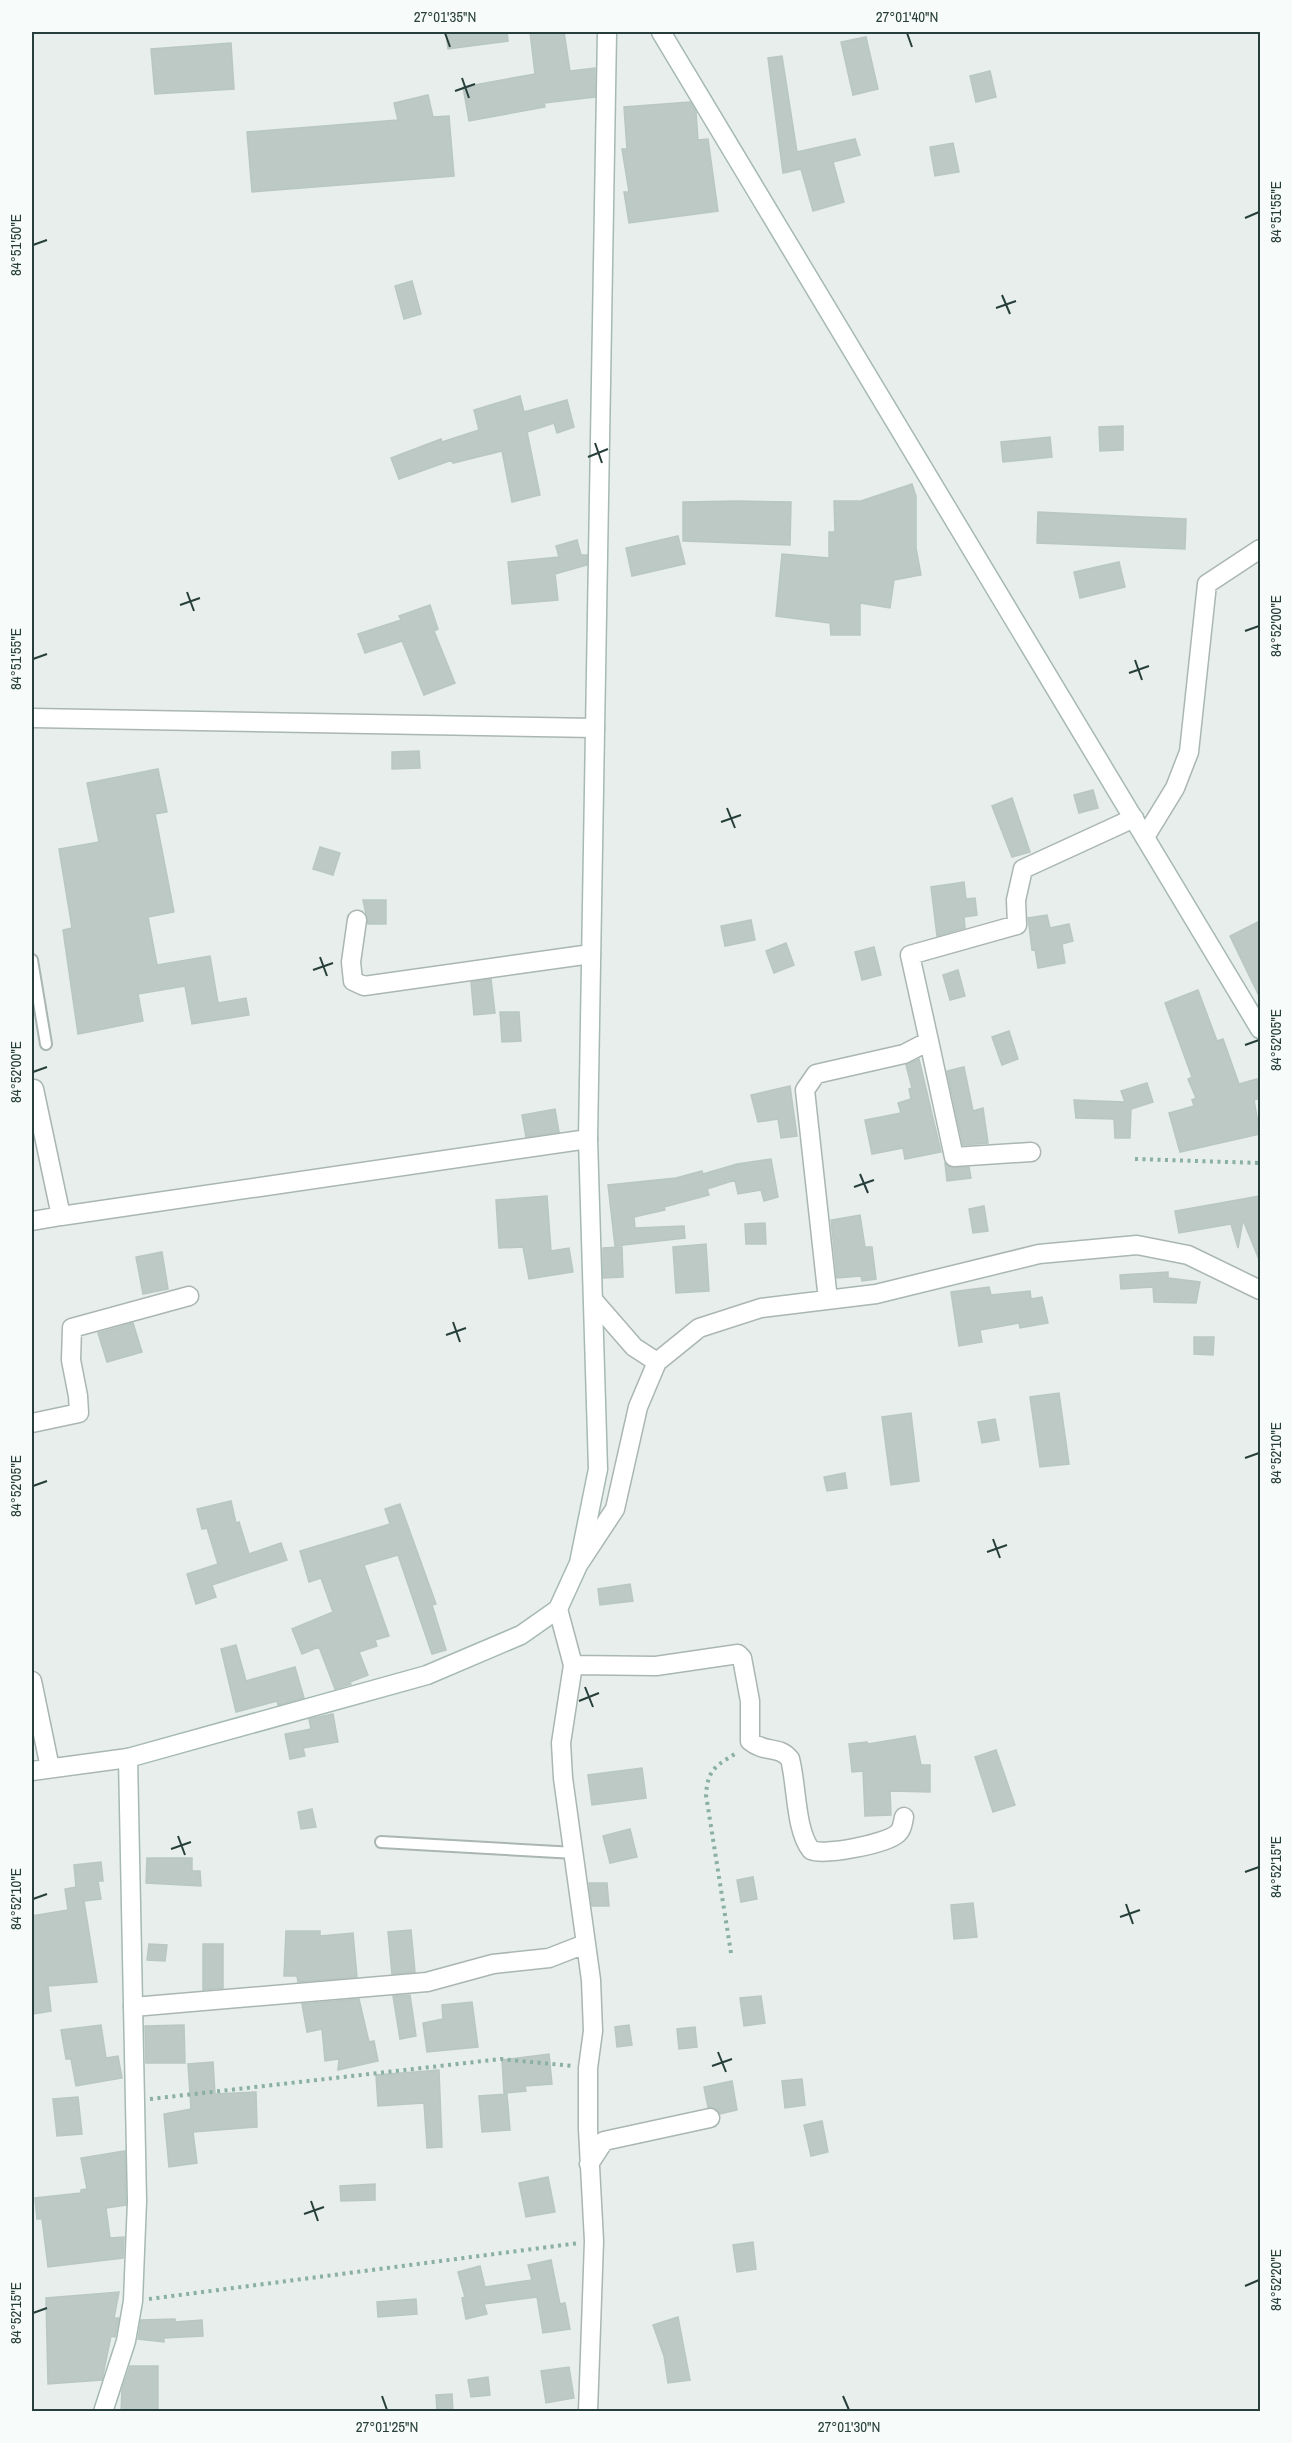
<svg xmlns="http://www.w3.org/2000/svg" width="1292" height="2443" viewBox="0 0 1292 2443" font-family="'Archivo Narrow',sans-serif">
<rect width="100%" height="100%" fill="#e7eeeb"/>
<path fill="#bcc9c5" stroke="#b9c7c3" stroke-width="1.5" d="M446,32H507L508,41L448,49Z
M530,32H564L570,71L595,68V97L544,103L545,107L469,121L463,87L535,74Z
M866,37L878,89L853,95L841,42Z
M231,43L234,89L155,94L151,49Z
M782,56L797,152L855,139L860,155L833,162L844,202L813,211L801,169L783,173L768,58Z
M990,71L996,97L976,102L970,76Z
M428,95L433,117L449,116L454,176L252,192L247,132L398,120L394,103Z
M690,102L696,112L698,140L708,139L718,211L629,223L624,192H629L622,149H627L624,107Z
M953,143L959,172L935,176L930,147Z
M412,281L421,314L404,319L395,286Z
M520,396L524,412L567,400L574,427L557,433L554,423L527,432L540,495L512,502L502,451L453,463L452,460L399,479L391,458L441,439L442,442L479,430L474,410Z
M1123,426V450L1100,451L1099,427Z
M1050,437L1052,457L1003,462L1001,442Z
M912,484L916,496V548L921,575L894,580L890,608L860,603V635H831L830,623L776,616L782,554L829,558V532H835L834,501H861Z
M738,501L791,502L790,545L683,541V502Z
M1038,512L1186,519L1185,549L1037,543Z
M678,536L685,564L632,576L626,548Z
M577,540L581,555H587V565L555,574L558,600L512,604L508,562L559,557L556,546Z
M1119,562L1125,587L1080,598L1074,572Z
M430,605L438,629L434,631L455,683L424,695L402,641L365,653L358,634L401,620L399,616Z
M419,751L420,768L392,769V752Z
M158,769L167,812L155,814L174,912L148,917L157,965L210,956L218,1003L246,998L249,1015L192,1024L185,986L138,994L143,1021L78,1034L63,930L72,928L59,849L99,842L87,783Z
M1093,790L1098,808L1079,813L1074,795Z
M1012,798L1030,852L1012,857L992,806Z
M320,847L340,853L333,875L313,869Z
M964,882L966,899L975,898L977,915L964,917L965,928L937,936L931,887Z
M363,900H386V924H368Z
M1047,915L1050,928L1069,924L1073,941L1062,944L1065,963L1038,968L1035,949L1032,950L1028,918Z
M751,920L755,940L725,946L721,926Z
M1260,921V998L1230,936Z
M786,943L794,965L774,973L766,951Z
M874,947L881,975L862,980L855,952Z
M958,970L965,996L950,1000L943,975Z
M491,979L495,1013L474,1015L471,982Z
M1198,990L1217,1041L1223,1039L1239,1084L1257,1079L1260,1098L1254,1100L1260,1134L1180,1152L1169,1113L1194,1106L1192,1100L1196,1098L1188,1079L1192,1077L1165,1003Z
M500,1012H519L521,1041L502,1042Z
M1009,1031L1018,1059L1002,1065L992,1037Z
M919,1059L941,1152L905,1159L903,1148L872,1154L865,1120L901,1113L898,1103L911,1099L909,1089L912,1088L906,1065Z
M964,1067L973,1111L983,1108L988,1143L963,1145L947,1071Z
M1147,1083L1153,1102L1131,1109L1130,1138H1115L1114,1119L1076,1118L1074,1100L1125,1102L1121,1091Z
M790,1086L797,1136L781,1138L778,1119L758,1122L751,1095Z
M555,1109L559,1132L526,1137L522,1115Z
M771,1159L778,1197L764,1201L761,1190L738,1194L735,1180L707,1189L709,1195L664,1207L665,1210L634,1217L635,1228L684,1226L685,1238L615,1246L608,1185L676,1178L702,1171L703,1174L737,1164Z
M945,1163L954,1168L969,1167L971,1178L947,1181Z
M547,1196L551,1251L569,1248L573,1272L529,1279L523,1247L499,1248L496,1200Z
M1260,1196V1262L1243,1220L1238,1248L1231,1224L1179,1233L1175,1211Z
M984,1206L988,1231L973,1233L969,1209Z
M860,1215L865,1247H872L876,1279L862,1281L861,1276L837,1278L831,1220Z
M765,1223L766,1244H746L745,1224Z
M706,1244L709,1291L676,1293L673,1247Z
M622,1247L623,1277L603,1278V1248Z
M162,1252L168,1289L143,1294L136,1257Z
M1168,1272V1278L1200,1282L1196,1303L1154,1302L1153,1287L1121,1289L1120,1275Z
M989,1287L991,1295L1030,1291L1031,1299L1042,1297L1048,1323L1020,1328L1019,1323L980,1330L982,1342L959,1346L951,1292Z
M133,1323L142,1352L107,1362L98,1333Z
M1194,1337H1214L1213,1355L1194,1354Z
M1059,1393L1069,1464L1040,1467L1030,1397Z
M911,1413L919,1481L891,1485L882,1417Z
M995,1419L999,1440L982,1443L978,1422Z
M845,1473L847,1488L827,1491L824,1477Z
M231,1501L236,1523L239,1522L249,1554L281,1543L287,1560L212,1585L216,1597L196,1604L187,1574L218,1564L207,1528L202,1529L197,1509Z
M400,1504L436,1604L432,1605L446,1650L432,1654L398,1555L364,1565L389,1636L375,1640L377,1646L359,1652L368,1675L350,1682L351,1684L335,1689L319,1647L302,1654L292,1629L333,1612L321,1578L309,1582L300,1551L390,1524L385,1509Z
M630,1584L633,1601L600,1605L598,1589Z
M236,1645L246,1681L295,1667L304,1698L278,1705L277,1701L236,1712L221,1649Z
M333,1714L338,1742L303,1748L305,1756L290,1759L285,1734L311,1729L309,1719Z
M915,1736L921,1765H930V1792L890,1791L891,1815L865,1816L863,1771L852,1772L849,1744L867,1742L868,1744Z
M996,1750L1015,1805L993,1812L975,1757Z
M642,1768L646,1798L592,1805L588,1775Z
M312,1809L316,1827L301,1829L298,1812Z
M630,1829L637,1857L610,1863L603,1836Z
M147,1858H192V1871H200L201,1886L146,1883Z
M101,1862L103,1881H98L101,1899L84,1901L97,1982L48,1986L51,2011L32,2014V1916L68,1910L65,1889L76,1887L74,1865Z
M753,1877L757,1899L741,1902L737,1880Z
M589,1883H607L609,1906H592Z
M973,1903L977,1937L954,1939L951,1905Z
M411,1930L415,1972L392,1974L388,1932Z
M286,1931H320V1936L353,1933L357,1977L298,1982L297,1976H284Z
M149,1944L167,1945L165,1961L147,1960Z
M203,1944H223V1988L203,1990Z
M410,1995L416,2036L400,2039L393,1996Z
M761,1996L765,2023L744,2026L740,1998Z
M359,1999L369,2042L374,2041L378,2061L338,2070L339,2059L325,2061L322,2029L307,2032L302,2004Z
M472,2002L478,2047L427,2052L423,2023L443,2019L442,2005Z
M101,2025L106,2058L118,2056L122,2078L76,2086L71,2059H66L61,2030Z
M184,2025L185,2063H146L145,2026Z
M629,2025L632,2045L617,2047L615,2027Z
M695,2027L697,2047L679,2049L677,2029Z
M549,2054L552,2084L525,2086L526,2091L504,2093L502,2060Z
M213,2062L215,2094L256,2092L257,2127L193,2132L197,2163L169,2167L164,2114L191,2109L188,2064Z
M439,2070L442,2147L427,2148L424,2103L378,2106L376,2075Z
M802,2079L805,2105L785,2108L782,2081Z
M732,2081L737,2110L720,2114L714,2108L708,2107L704,2087Z
M507,2094L510,2130L482,2132L479,2096Z
M78,2097L82,2134L57,2136L53,2099Z
M822,2121L828,2152L811,2156L804,2125Z
M125,2151L126,2205L106,2208L110,2238L124,2237L123,2258L48,2267L42,2219H37L35,2198L81,2193V2190L87,2189L81,2158Z
M548,2177L555,2212L526,2217L519,2183Z
M375,2184V2200L341,2201L340,2186Z
M753,2242L756,2269L737,2272L733,2245Z
M551,2260L560,2304L565,2303L570,2329L543,2333L537,2297L484,2304L487,2314L466,2319L462,2298L465,2297L458,2272L480,2266L485,2287L532,2280L528,2265Z
M119,2292L114,2318H119L115,2337L111,2336L102,2380L48,2384L46,2298Z
M416,2299L417,2314L378,2317L377,2302Z
M678,2317L690,2380L668,2383L664,2356L653,2325Z
M175,2319V2322L202,2320L203,2336L164,2338V2342L138,2339L141,2320Z
M130,2366H158V2412H121L122,2390Z
M569,2367L574,2398L546,2403L541,2371Z
M488,2377L490,2395L471,2397L468,2380Z
M452,2394L453,2412H437L436,2395Z"/>
<g fill="none" stroke-linecap="round" stroke-linejoin="round">
<defs>
<path id="lane" d="M32,960L46,1044
M381,1842L575,1853"/>
<path id="street" d="M32,718L595,728
M1145,837L1175,788L1189,752L1207,584L1260,549
M357,920L351,962L353,981L364,986L591,954
M929,1041L954,1157L1031,1152
M32,1089H34L61,1216L588,1139
M32,1221L61,1216
M828,1300L805,1090L816,1074L904,1054L929,1041L910,955L1017,925L1016,900L1023,869L1134,818
M594,1301L634,1347L657,1362
M32,1423L79,1413L78,1396L71,1360L72,1328L189,1296
M580,1562L615,1509L638,1407L657,1362L699,1328L761,1308L876,1294L1039,1254L1137,1245L1188,1255L1260,1290
M558,1609L573,1665L561,1743L563,1778L591,1980L593,2031L588,2068V2129L594,2241L588,2412
M573,1665L656,1666L738,1654L742,1658L750,1701V1741C766,1754 779,1745 790,1759C797,1785 795,1830 811,1850C824,1856 885,1844 897,1834C902,1830 903,1823 904,1817
M32,1681L50,1768
M32,1771L128,1758
M133,2007L427,1982L493,1964L549,1958L585,1944
M589,2164L604,2141L710,2118"/>
<path id="secondary" d="M661,32L1260,1029
M103,2412L126,2341L133,2301L137,2201L128,1758L427,1675L521,1635L558,1609L579,1563L598,1469L588,1139L607,32"/>
</defs>
<use href="#lane" stroke="#aab6b2" stroke-width="14"/>
<use href="#street" stroke="#aab6b2" stroke-width="21"/>
<use href="#secondary" stroke="#a6b9b4" stroke-width="21"/>
<path stroke="#8aafa6" stroke-width="4" stroke-dasharray="3 4.5" stroke-linecap="butt" d="M1135,1159L1260,1163
M731,1953L706,1795C708,1768 716,1766 738,1752
M150,2099L501,2059L572,2066
M149,2299L579,2243"/>
<use href="#lane" stroke="#fff" stroke-width="10"/>
<use href="#street" stroke="#fff" stroke-width="18"/>
<use href="#secondary" stroke="#fff" stroke-width="18"/>
</g>
<path fill="none" stroke="#273f3a" stroke-width="2" d="M445,33L450,47M907,33L912,47M462,78L469,98M455,91L475,84M1245,218L1259,212M33,245L47,240M1002,295L1010,314M996,308L1016,301M595,443L602,463M588,457L608,449M187,592L194,611M180,605L200,598M1245,631L1259,626M33,659L47,654M1135,660L1142,680M1129,673L1149,666M727,808L735,828M721,822L741,815M320,957L327,976M313,970L333,963M1245,1045L1259,1040M33,1072L47,1067M860,1174L868,1193M854,1187L874,1180M453,1322L460,1342M446,1335L466,1328M1245,1458L1259,1453M33,1486L47,1481M993,1539L1000,1558M987,1552L1007,1545M585,1687L593,1707M579,1701L599,1693M178,1836L185,1855M171,1849L191,1842M1245,1872L1259,1867M33,1899L47,1894M1126,1904L1133,1924M1120,1917L1140,1910M718,2052L726,2072M712,2066L732,2059M311,2201L318,2221M304,2214L324,2207M1245,2286L1259,2280M33,2313L47,2308M382,2396L387,2410M843,2396L849,2410"/>
<rect width="1292" height="2443" fill="none" stroke="#f7fbf9" stroke-width="66"/>
<rect x="33" y="33" width="1226" height="2377" fill="none" stroke="#273f3a" stroke-width="2"/>
<g font-size="15" text-anchor="middle" fill="#273f3a">
<text x="445" y="22">27°01'35"N</text>
<text x="907" y="22">27°01'40"N</text>
<text transform="translate(1276 212) rotate(-90)" y="5">84°51'55"E</text>
<text transform="translate(16 245) rotate(-90)" y="5">84°51'50"E</text>
<text transform="translate(1276 626) rotate(-90)" y="5">84°52'00"E</text>
<text transform="translate(16 659) rotate(-90)" y="5">84°51'55"E</text>
<text transform="translate(1276 1040) rotate(-90)" y="5">84°52'05"E</text>
<text transform="translate(16 1072) rotate(-90)" y="5">84°52'00"E</text>
<text transform="translate(1276 1453) rotate(-90)" y="5">84°52'10"E</text>
<text transform="translate(16 1486) rotate(-90)" y="5">84°52'05"E</text>
<text transform="translate(1276 1867) rotate(-90)" y="5">84°52'15"E</text>
<text transform="translate(16 1899) rotate(-90)" y="5">84°52'10"E</text>
<text transform="translate(1276 2280) rotate(-90)" y="5">84°52'20"E</text>
<text transform="translate(16 2313) rotate(-90)" y="5">84°52'15"E</text>
<text x="387" y="2432">27°01'25"N</text>
<text x="849" y="2432">27°01'30"N</text>
</g>
</svg>
